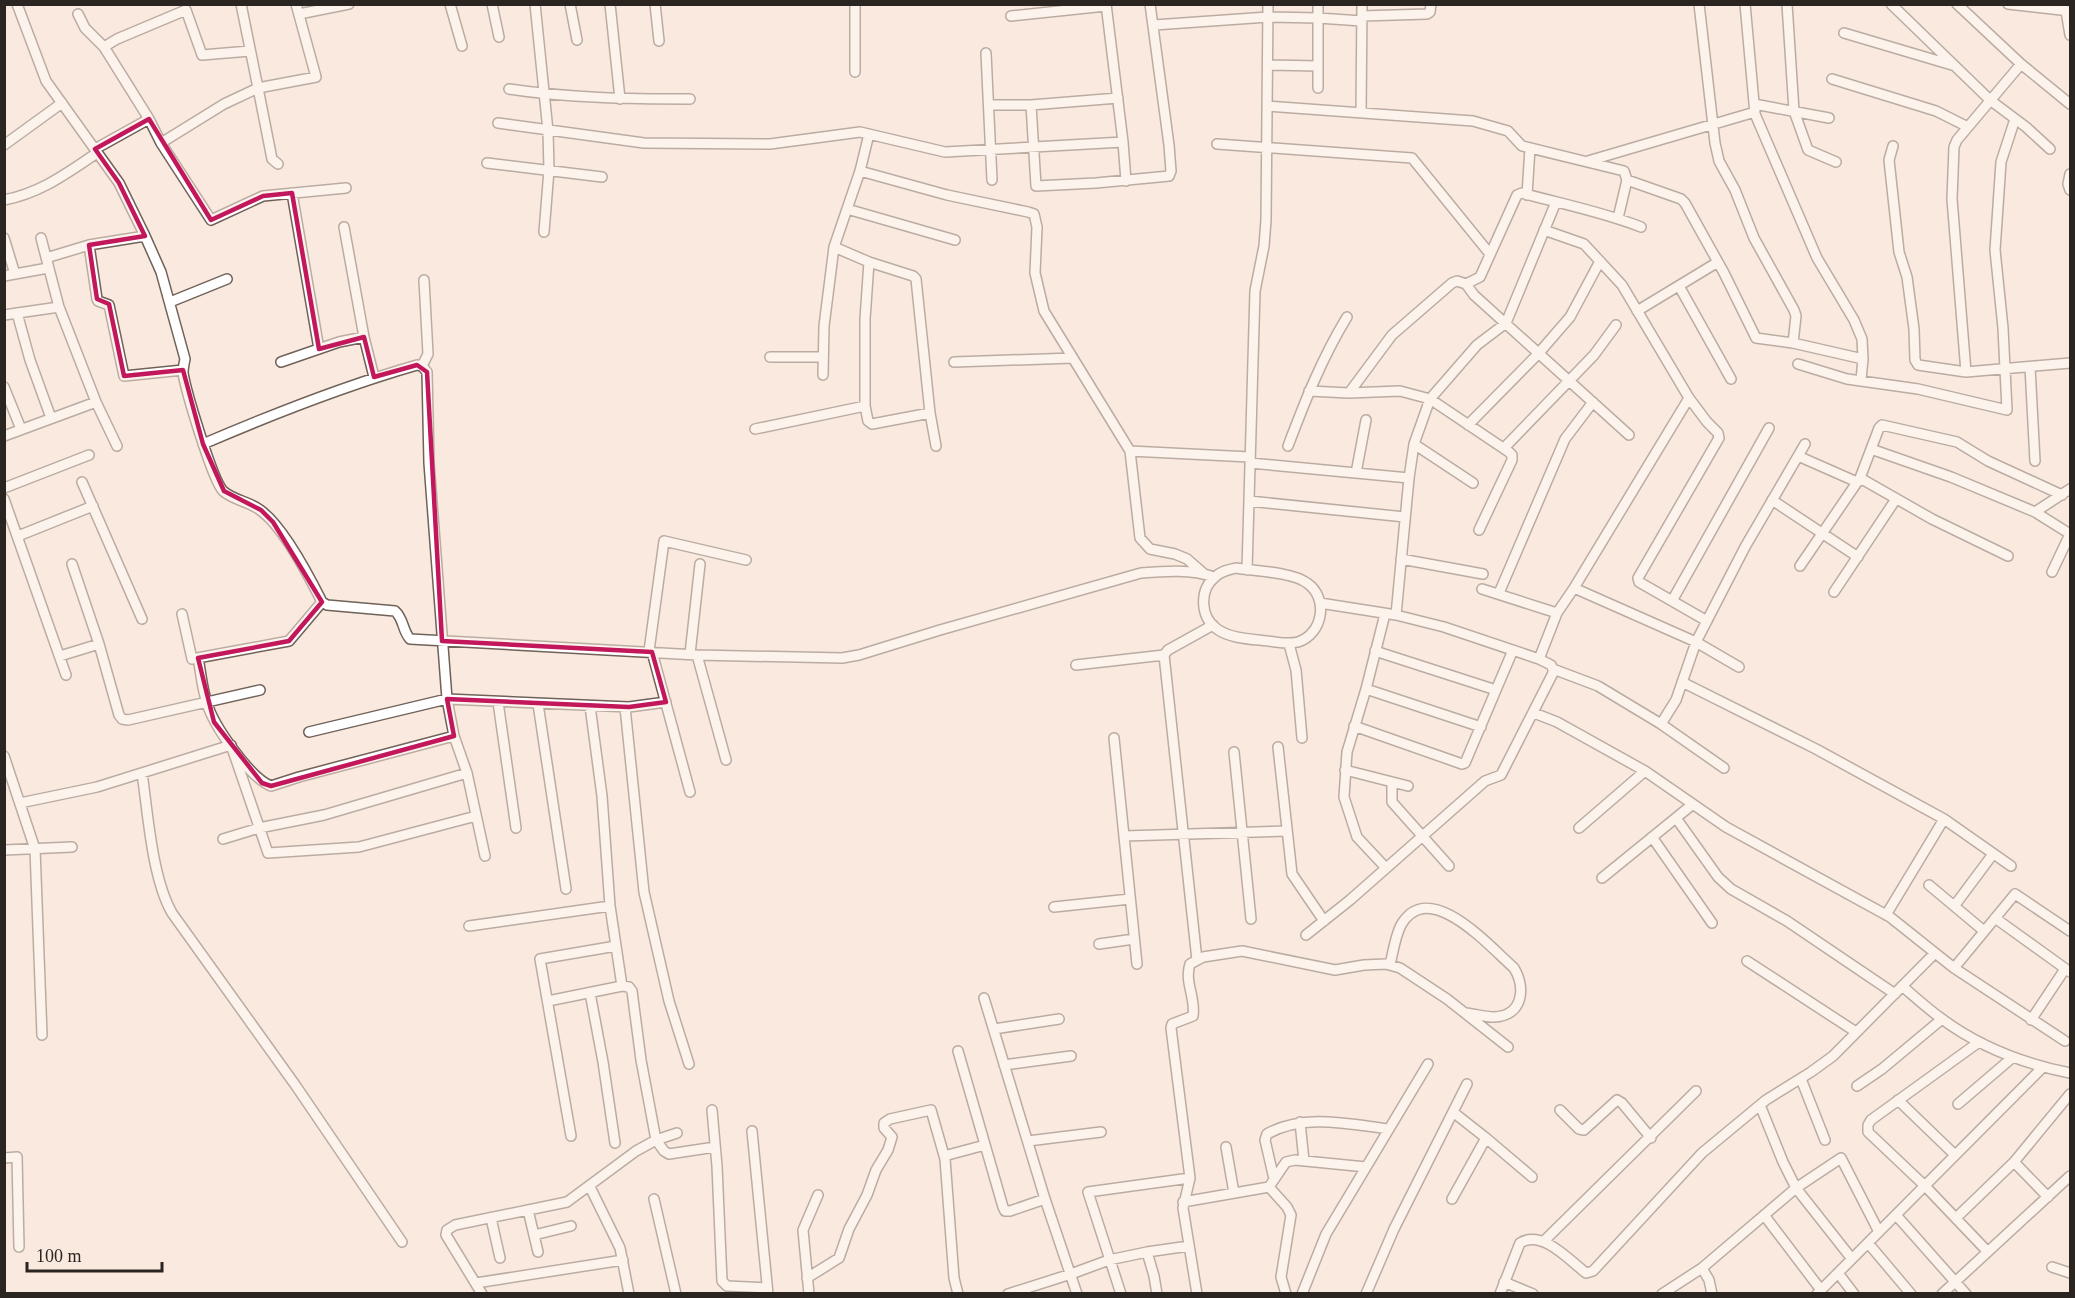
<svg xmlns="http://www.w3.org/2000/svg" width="2075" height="1298" viewBox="0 0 2075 1298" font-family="'Times New Roman',serif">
<rect width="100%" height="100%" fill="#fae9de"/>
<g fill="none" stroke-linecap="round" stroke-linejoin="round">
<defs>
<path id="minor" d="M17,4L46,81L119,183L145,236L161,272L185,359C184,364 183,368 183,373C186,391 212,479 223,491C233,500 250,502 260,510C283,526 309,576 322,602L327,605L395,611C404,619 402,630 410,639L697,655L842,658L859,655L940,630L1141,573C1166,571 1191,569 1214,577
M450,4L462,46
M492,4L499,37
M535,4L548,131L549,170L544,232
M570,4L577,40
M610,4L620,99
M655,4L659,41
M855,4V72
M1106,4L1123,142L1126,181
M1699,4L1715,143L1719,161L1735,190L1754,238L1794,310L1796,316L1793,343
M1745,4L1755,114L1817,258L1854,320L1862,339L1863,359L1861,380
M1787,4L1794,111L1808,150L1836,162
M1891,4L1990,100L2026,127L2050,149
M1957,4L2021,64L2070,104
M2008,4L2070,11
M2066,11L2070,35
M78,14L85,28L104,47L149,119L95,149
M299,14L349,4
M1011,16L1106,6
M1362,16L1427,14L1430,12L1431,4
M1154,25L1268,17L1318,18L1362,21
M1844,33L1952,65
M104,47L117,39L186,10L202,55L250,51
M986,53L992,180
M1268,65L1318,66
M1832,79L1936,111L1968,127
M1318,88V4
M509,89C569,98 629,99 690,99
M1754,104L1829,118
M989,105H1031L1118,98
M1031,105L1036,186L1096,183L1169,176L1171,171L1169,145L1150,4
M1267,106L1473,121L1508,131L1522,146L1624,171L1627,180L1618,218
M1361,112L1362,4
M149,119L161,143L211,220L263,196L346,188
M498,123L644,143L770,144L860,132L945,152L1123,142
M161,143L224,104L258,88L241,4
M1217,144L1412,158L1490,254
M4,145L62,103
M1893,146L1889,160L1899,252L1907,277L1914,329L1915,360L1918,365L1966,372L2070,363
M1588,161L1755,112
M487,163L602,177
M278,164L272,159L258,88L316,77L296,4
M860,171L947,195L1028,212L1034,214L1037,227L1035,273L1044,311L1130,451L1140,538L1150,549L1175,554L1187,559L1203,573
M2070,174L2068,184L2070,190
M1627,180L1681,199L1685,203L1724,273L1756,338L1793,343L1863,359
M292,193L319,349
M1527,195L1530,148
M4,200C41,193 67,173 97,153
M847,209L955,240
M344,227L364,337L374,377
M1544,230L1584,244L1622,285L1689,398L1707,422L1718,433L1719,438L1638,578L1639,582L1707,621
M4,238L15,274
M41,238L59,307L96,402L117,446
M89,245L97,299L98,301L109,305L124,376L183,370
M834,247L869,262L913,276L916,279L930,413L872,424L868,421L865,406V319L869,262
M46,258L89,245L145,236
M4,276L48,268
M1466,284L1474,295L1629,435
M1679,286L1731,379
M170,302L227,279
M1637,311L1718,262
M17,313L30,360L51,418
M4,315L59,307
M770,357H823
M281,362L339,342L364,337
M954,362L1073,358
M1798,364L1847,379L1918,389L2007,410L2003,328L1995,250L2001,162L2015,119
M422,366L427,372L429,463L447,699L454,736L467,773L485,856
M422,366L428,354L424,280
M2030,367L2035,461
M1966,372L1952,199L1954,147L1957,140L2021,64
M823,375L824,326L834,247L860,171L869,134
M4,387L21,429
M1309,391L1349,393L1400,391L1430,399L1509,452L1512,455V460L1479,530
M1349,393L1392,335L1452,283L1457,281L1466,284L1480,277L1517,195L1522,193C1562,204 1603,212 1641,227
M930,413L936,446
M1468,425L1538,354L1570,317L1600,261
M755,429L865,406
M4,436L96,402
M203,444C273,414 344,386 417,365L422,366
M1414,444L1473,483
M1288,446C1305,401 1322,358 1347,317
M1504,448L1594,355L1616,325
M1871,449L1951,477L2035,512L2070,534
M1130,451L1250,457
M1798,456L1857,482
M1250,463L1409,478
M1356,473L1366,420
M1860,478L1932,519L2008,556
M82,482L142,619
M4,488L89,455
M4,499L66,675
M1772,500L1858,557
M1249,501L1405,517
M2035,512L2070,489
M18,536L93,506
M1401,559L1483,574
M72,564L99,644L119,715L122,719L128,720L260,690
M1800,566L1860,478L1879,428L1882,425L1957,442L1988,461L2062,495
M1236,568C1255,571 1292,572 1307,583C1329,598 1323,634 1298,642C1290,644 1283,643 1275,642C1258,639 1232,640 1217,629C1200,617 1199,590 1215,577C1221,571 1228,570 1236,568Z
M1247,570L1255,291L1264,246L1266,220L1268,4
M2052,572L2070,534
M1574,588L1696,642L1739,667
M1482,589L1557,613
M1834,592L1896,499
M1499,593L1565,439L1593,402
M1672,601L1769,428
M1320,603L1396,615L1444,627L1539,659L1551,665L1553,669L1598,686L1661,724L1724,768
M182,614L192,659L289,641L322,602
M1385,614L1366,689L1347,752L1344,797L1357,837L1386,868
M1396,615L1409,478L1414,444L1430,399L1477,345L1506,323L1556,202
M1289,644L1296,670L1302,738
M649,651L664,541L746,560
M1375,651L1496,690
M652,652L690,792
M690,654L700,564
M697,655L726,760
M60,656L99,644
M198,658C201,673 202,689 207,703C213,725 250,778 271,786L299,777L454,736
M1539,659L1557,613L1574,588L1689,398
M1076,665L1164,655
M1682,682L1816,749L1944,819L2011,866
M1366,689L1481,727
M498,702L516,828
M538,704L566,889
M590,706L602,796L610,906L622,986
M625,707L644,892L669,1001L689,1064
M1534,713L1557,722L1645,771L1726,827L1890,917L1954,968L2065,1041
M1661,724L1676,700L1696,642L1745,547L1805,444
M1354,726L1462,764L1465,763L1513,650
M309,732L447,699L629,707L666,702
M1114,738L1137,964
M1278,747L1292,874L1324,921
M1234,752L1251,919
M4,756L35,849L42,1035
M1345,770L1408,786
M142,773C148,814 152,878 172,913L296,1086L402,1242
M1392,782V802L1449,866
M20,803L97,787L231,745L268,853L359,847L476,816
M1676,818L1718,877L1731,889L1787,921L1895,994
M1579,828L1645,771
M1124,836L1287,831
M1652,837L1712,923
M223,839L259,828L324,815L467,773
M4,850L72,847
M1602,878L1693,804
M1929,885L1984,931
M1955,905L1993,854
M1054,907L1130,899
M1886,915L1944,819
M1995,918L2070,972
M469,926L610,906
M1306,935L1350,900L1485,781L1501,775L1553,673V669
M1099,944L1134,939
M1197,960L1164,655L1168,650L1213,625
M1747,961L1856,1032
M1390,965C1393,952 1395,937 1401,925C1429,877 1489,946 1514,968C1526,988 1523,1016 1494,1017C1485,1017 1475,1014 1466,1013
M1954,968L2015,894L2070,931
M1902,986C1915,997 1928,1009 1942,1019C1980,1047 2025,1064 2070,1073
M590,993L603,1062L615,1143
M984,998L1045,1199L1077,1294
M548,1001L622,986L629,987L632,991L641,1060L656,1140L664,1151L669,1154L715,1147
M2031,1020L2065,969
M994,1029L1059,1019
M1979,1042L1871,1120L1868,1125V1132L1925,1186L1987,1251
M958,1051L1003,1207L1005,1211H1010L1045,1199
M1004,1065L1071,1056
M1801,1079L1825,1140
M1857,1086L1882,1069L1942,1019
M1898,1100L1955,1155
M1958,1104L2013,1057
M1760,1105L1783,1162L1796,1188L1841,1158L1879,1232
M712,1110L717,1166L722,1281L727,1286L767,1288
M1560,1110L1579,1129L1584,1130L1617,1100L1622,1103L1651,1138
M1453,1112L1486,1138L1532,1177
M1300,1122L1304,1161
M752,1131L768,1294
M571,1136L540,959L616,946
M1028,1141L1101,1132
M1226,1147L1234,1193
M944,1156L985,1145
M4,1158L17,1157L19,1247
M2014,1162L2048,1197
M1274,1179L1265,1140L1267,1134C1303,1113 1349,1124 1389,1129
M590,1187L620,1248L629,1294
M1269,1187L1287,1207L1291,1215L1281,1277L1286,1294
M654,1199L676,1294
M1452,1199L1486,1138
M1183,1202L1269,1187L1286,1162L1295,1160L1366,1167
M528,1210L538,1252
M1764,1215L1821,1290
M1896,1215L1966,1294
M491,1218L500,1258
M1956,1218L2014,1162L2070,1094
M534,1235L571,1226
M1544,1241L1696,1091
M1868,1243L1911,1294
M1147,1252L1154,1276L1157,1294
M2052,1267L2070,1273
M1702,1268L1709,1280L1712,1294
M1838,1273L1854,1294
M807,1278L839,1258L849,1229L867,1195L876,1170L888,1150L892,1137L884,1128V1123L890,1119L931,1110L945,1159L954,1278L958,1294
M1504,1282L1533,1294
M476,1283L623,1260
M482,1294L446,1235L447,1230L455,1225L567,1202L636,1151L656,1140L677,1133
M809,1294L803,1230L818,1195
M1008,1294L1071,1274L1109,1260L1147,1252L1189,1246
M1121,1294L1088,1192L1190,1178
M1197,1294L1183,1208L1190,1178L1171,1028L1172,1024L1193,1016C1196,998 1184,982 1190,964L1203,957L1242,951L1335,970L1364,965L1386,964L1400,968L1447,999L1508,1047
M1302,1294L1326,1234L1428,1064
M1366,1294L1394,1229L1467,1084
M1500,1294L1520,1243C1542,1229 1569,1260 1586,1273L1593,1271L1702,1153L1766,1100L1811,1072L1833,1056L1935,953
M1662,1294L1702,1268L1796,1188L1852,1259
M1817,1294L2043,1067
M1942,1294L2070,1176"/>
</defs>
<use href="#minor" stroke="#706259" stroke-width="12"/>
<use href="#minor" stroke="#fff" stroke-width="9"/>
</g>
<path d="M0 0H2075V1298H0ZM149,119L211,220L263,196L292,193L319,349L364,337L374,377L417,365L427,372L442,641L652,652L666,702L629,707L447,699L454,736L271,786L262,783L214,722L198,658L289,641L322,602L273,522L261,510L224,491L203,444L183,370L124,376L109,304L97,299L89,245L145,236L119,183L95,149Z" fill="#fae9de" fill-opacity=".55" fill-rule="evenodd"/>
<path fill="none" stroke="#c2185b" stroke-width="4.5" stroke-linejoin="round" d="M149,119L211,220L263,196L292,193L319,349L364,337L374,377L417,365L427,372L442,641L652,652L666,702L629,707L447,699L454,736L271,786L262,783L214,722L198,658L289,641L322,602L273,522L261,510L224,491L203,444L183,370L124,376L109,304L97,299L89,245L145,236L119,183L95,149Z"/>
<rect width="2075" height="1298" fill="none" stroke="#2b2521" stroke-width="12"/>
<path d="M27 1262v9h135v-9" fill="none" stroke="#2b2521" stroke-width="3"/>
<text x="36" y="1262" font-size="18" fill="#2b2521" stroke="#fae9de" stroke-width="4.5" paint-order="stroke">100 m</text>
</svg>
